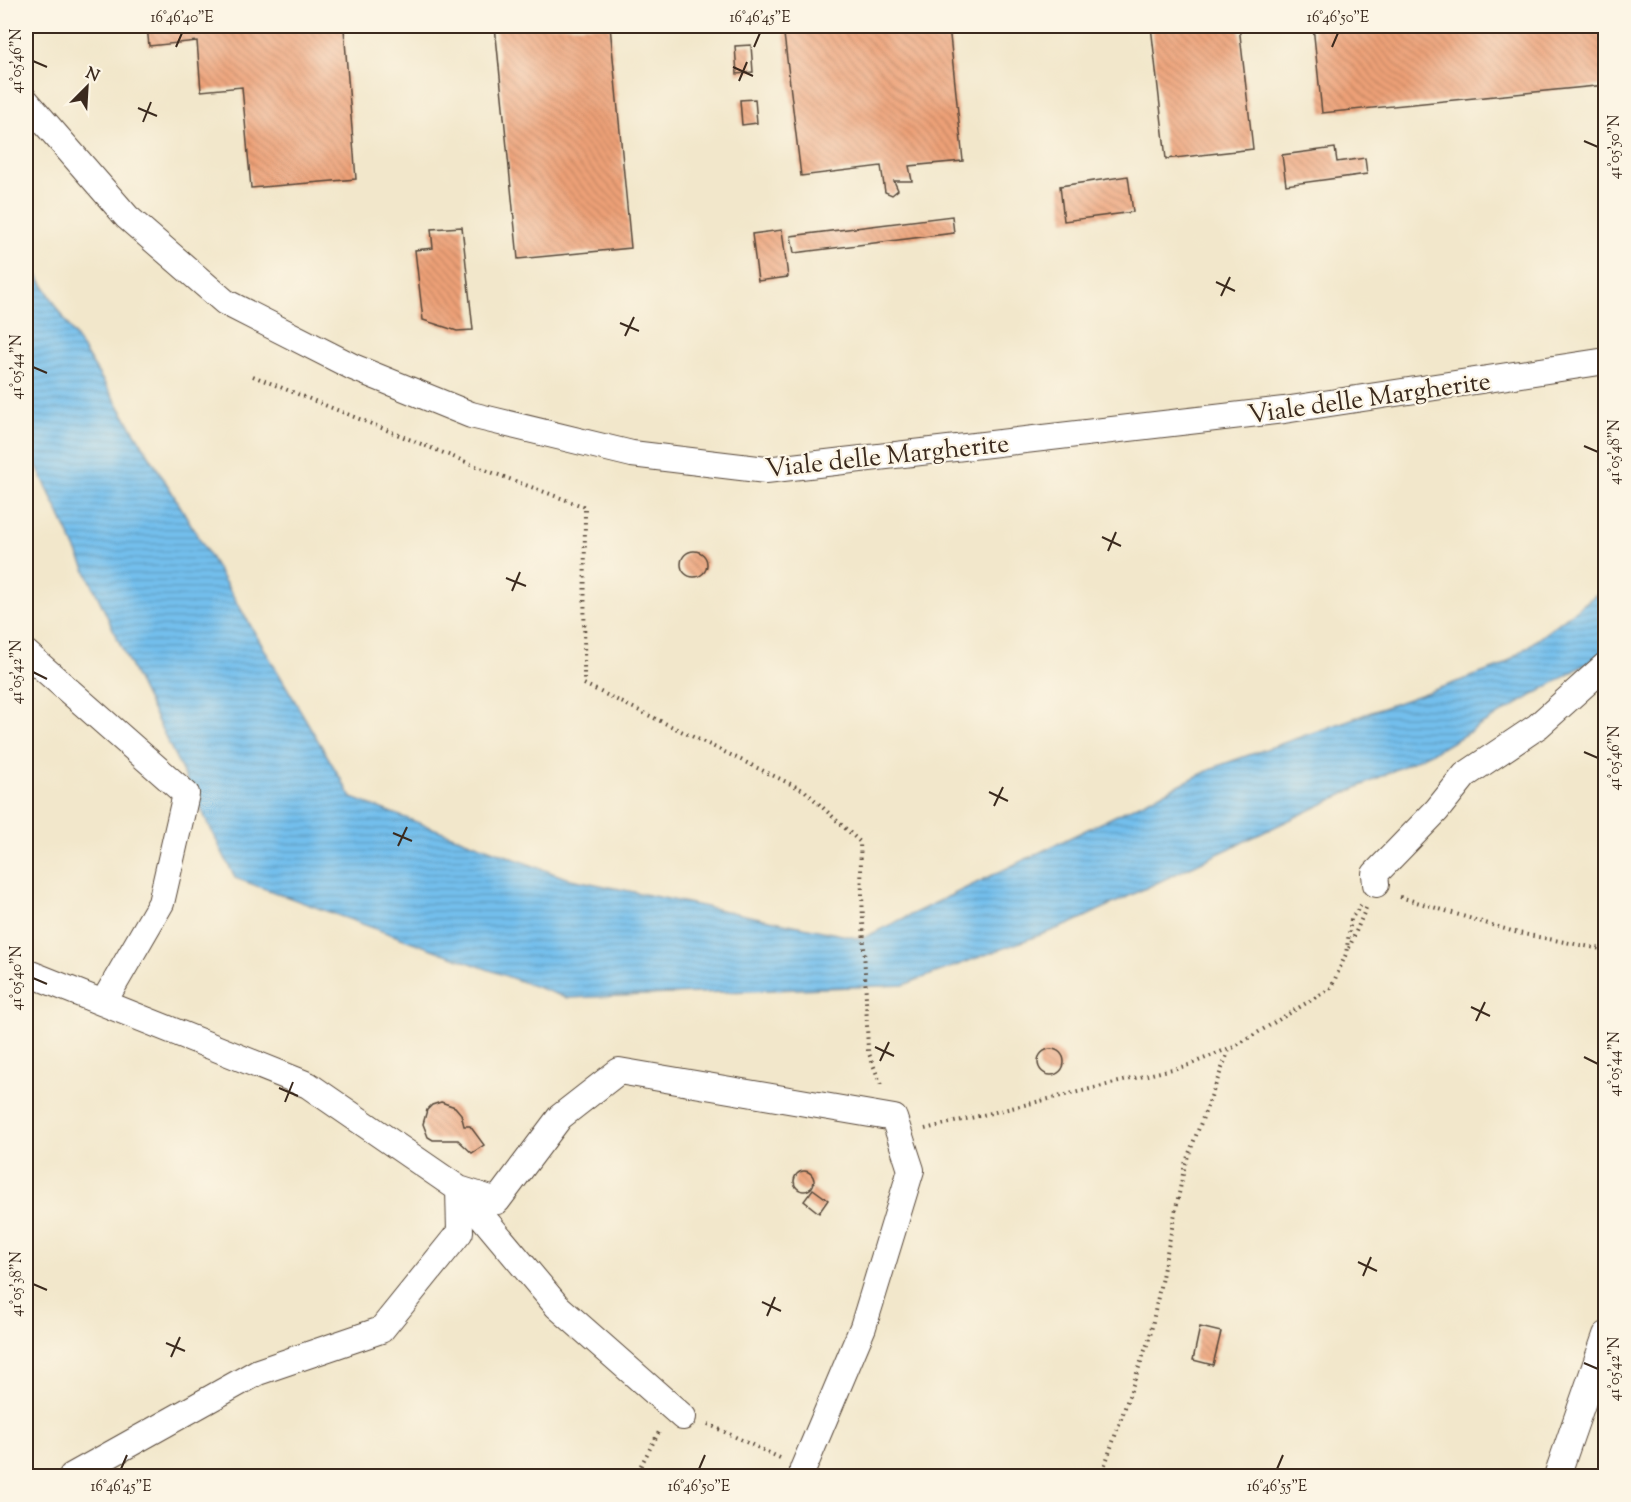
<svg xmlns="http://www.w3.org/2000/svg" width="1631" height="1502" viewBox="0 0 1631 1502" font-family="'Sorts Mill Goudy',serif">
<defs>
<pattern id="water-rules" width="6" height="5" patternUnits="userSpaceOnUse" patternTransform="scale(1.5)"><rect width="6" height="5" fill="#73bfed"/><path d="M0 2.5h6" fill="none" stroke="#609bbf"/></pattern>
<pattern id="building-back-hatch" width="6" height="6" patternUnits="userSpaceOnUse" patternTransform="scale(1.5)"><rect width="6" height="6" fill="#eda077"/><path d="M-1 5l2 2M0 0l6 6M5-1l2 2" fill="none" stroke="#c18361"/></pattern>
</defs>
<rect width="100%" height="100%" fill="#fcf5e5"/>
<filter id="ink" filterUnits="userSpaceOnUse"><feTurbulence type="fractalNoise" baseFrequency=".0167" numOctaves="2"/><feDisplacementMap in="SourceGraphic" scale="12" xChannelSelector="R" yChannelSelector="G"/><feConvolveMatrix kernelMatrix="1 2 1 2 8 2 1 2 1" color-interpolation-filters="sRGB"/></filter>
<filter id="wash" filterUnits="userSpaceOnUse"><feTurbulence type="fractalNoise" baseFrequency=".008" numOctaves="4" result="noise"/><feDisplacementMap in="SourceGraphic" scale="24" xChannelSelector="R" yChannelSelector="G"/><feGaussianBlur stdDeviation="1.35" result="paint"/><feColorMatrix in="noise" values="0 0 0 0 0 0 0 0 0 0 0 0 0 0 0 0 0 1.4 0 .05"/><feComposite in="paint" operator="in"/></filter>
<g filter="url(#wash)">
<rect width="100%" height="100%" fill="#f2e7cb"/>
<path fill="url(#water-rules)" stroke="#577486" stroke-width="1.5" d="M26,257L173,494L352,798L566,878L861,939L1218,766L1502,666L1605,588V653L1445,746L1070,924L903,985L567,998L235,878L129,663L26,443Z"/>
<g id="blocks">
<path fill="url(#building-back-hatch)" d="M147,26H370L344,29L356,179L251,188L242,87L201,91L197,41L149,46Z
M495,26H610L631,248L518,259Z
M783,26H949L963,161L909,166L912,181H894L898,190L892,195L885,192L881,166L801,176Z
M1151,26H1239L1253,149L1166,159Z
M1313,26H1606V85L1322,113Z
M751,45L753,72L737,74L735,46Z
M755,99L757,123L742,125L740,100Z
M1335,148L1337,162L1365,158L1367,174L1286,185L1282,155Z
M1128,176L1133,212L1064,221L1060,186Z
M952,216L954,233L794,253L791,236Z
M462,227L473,330L457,331L423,320L415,250L433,248L431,229Z
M782,230L788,277L758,281L752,234Z
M681 564a13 13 0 1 1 26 0a13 13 0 1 1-26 0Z
M1038 1062a13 13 0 1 1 26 0a13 13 0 1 1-26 0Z
M441,1102L455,1107L461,1114L464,1126H470L484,1145L472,1153L458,1140H433L428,1137L423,1124L427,1110L432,1105Z
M794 1181a10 10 0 1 1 20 0a10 10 0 1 1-20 0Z
M813,1189L828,1200L819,1213L804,1201Z
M1200,1327L1221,1332L1213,1365L1193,1360Z"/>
</g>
</g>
<g filter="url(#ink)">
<use href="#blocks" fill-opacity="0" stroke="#564638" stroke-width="1.5"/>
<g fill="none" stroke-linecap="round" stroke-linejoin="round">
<defs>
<path id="street" d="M26,101L127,217L225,302L353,367L471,415L632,454L766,470L1284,410L1606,361
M26,653L186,794L161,903L103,1003
M1376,884L1375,874L1437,810L1465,775L1538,726L1606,665
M26,972L308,1085L459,1189L557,1306L683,1417
M72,1476L258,1372L381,1330L460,1232L459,1189L497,1201L560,1117L619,1071L894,1118L911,1170L863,1327L803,1469
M1557,1476L1606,1335"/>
</defs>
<use href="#street" stroke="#564638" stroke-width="28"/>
<path stroke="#564638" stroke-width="4" stroke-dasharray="1.5 4.5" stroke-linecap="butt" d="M253,376L488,471L585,507L584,684L805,791L860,842L868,1051L882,1088
M1400,897L1518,933L1606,950
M1349,948L1366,908
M925,1129L1189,1065L1232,1047
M708,1424L780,1458
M635,1476L659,1432
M1101,1476L1150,1336L1185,1164L1229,1050L1331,988L1346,954L1351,919L1361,905"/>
<use href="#street" stroke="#fff" stroke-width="26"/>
</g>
</g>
<path fill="none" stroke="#3b2a1e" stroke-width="2" d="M176,47L182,33M754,47L760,33M1332,47L1338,33M33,61L47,67M733,67L753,76M739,81L747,62M138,108L157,116M143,122L151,102M1584,141L1598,147M1216,282L1235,291M1221,296L1230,277M620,323L639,331M625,336L634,317M33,367L47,373M1584,446L1598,452M1102,537L1121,546M1108,551L1116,532M506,578L526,586M512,591L520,572M33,672L47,679M1584,752L1598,758M989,792L1008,801M994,806L1003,787M393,833L412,841M398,846L407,827M33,978L47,984M1471,1007L1490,1016M1476,1021L1485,1002M875,1047L894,1056M1584,1057L1598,1064M880,1061L889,1042M279,1088L298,1096M285,1102L293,1082M1358,1262L1377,1271M1363,1276L1371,1257M33,1284L47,1290M762,1302L781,1311M767,1316L775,1297M166,1343L185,1351M171,1357L180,1337M1584,1363L1598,1369M121,1469L127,1455M699,1469L705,1455M1277,1469L1283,1455"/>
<g text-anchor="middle" stroke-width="4.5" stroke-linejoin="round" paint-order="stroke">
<g font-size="26" fill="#3b2a1e" stroke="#fcf5e5">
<text transform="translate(1369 397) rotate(-8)" y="9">Viale delle Margherite</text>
<text transform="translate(887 455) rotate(-6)" y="9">Viale delle Margherite</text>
</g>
</g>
<rect width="1631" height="1502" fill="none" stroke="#fcf5e5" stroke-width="66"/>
<g transform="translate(87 87) rotate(24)" stroke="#fcf5e5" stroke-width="4.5" paint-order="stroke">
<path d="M0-4.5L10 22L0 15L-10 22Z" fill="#3b2a1e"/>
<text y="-9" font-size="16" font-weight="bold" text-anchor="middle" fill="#3b2a1e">N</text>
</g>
<rect x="33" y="33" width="1565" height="1436" fill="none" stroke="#3b2a1e" stroke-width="2"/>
<g font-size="15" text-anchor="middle" fill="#3b2a1e">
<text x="182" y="22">16°46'40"E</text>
<text x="760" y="22">16°46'45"E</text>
<text x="1338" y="22">16°46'50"E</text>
<text transform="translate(16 61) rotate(-90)" y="5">41°05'46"N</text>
<text transform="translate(1614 147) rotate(-90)" y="5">41°05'50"N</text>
<text transform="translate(16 367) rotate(-90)" y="5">41°05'44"N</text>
<text transform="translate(1614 452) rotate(-90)" y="5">41°05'48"N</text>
<text transform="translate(16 672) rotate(-90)" y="5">41°05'42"N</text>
<text transform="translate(1614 758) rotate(-90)" y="5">41°05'46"N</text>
<text transform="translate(16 978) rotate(-90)" y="5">41°05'40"N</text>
<text transform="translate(1614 1064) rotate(-90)" y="5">41°05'44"N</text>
<text transform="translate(16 1284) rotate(-90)" y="5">41°05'38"N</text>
<text transform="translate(1614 1369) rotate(-90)" y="5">41°05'42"N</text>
<text x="121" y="1491">16°46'45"E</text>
<text x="699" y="1491">16°46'50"E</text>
<text x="1277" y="1491">16°46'55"E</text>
</g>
</svg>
